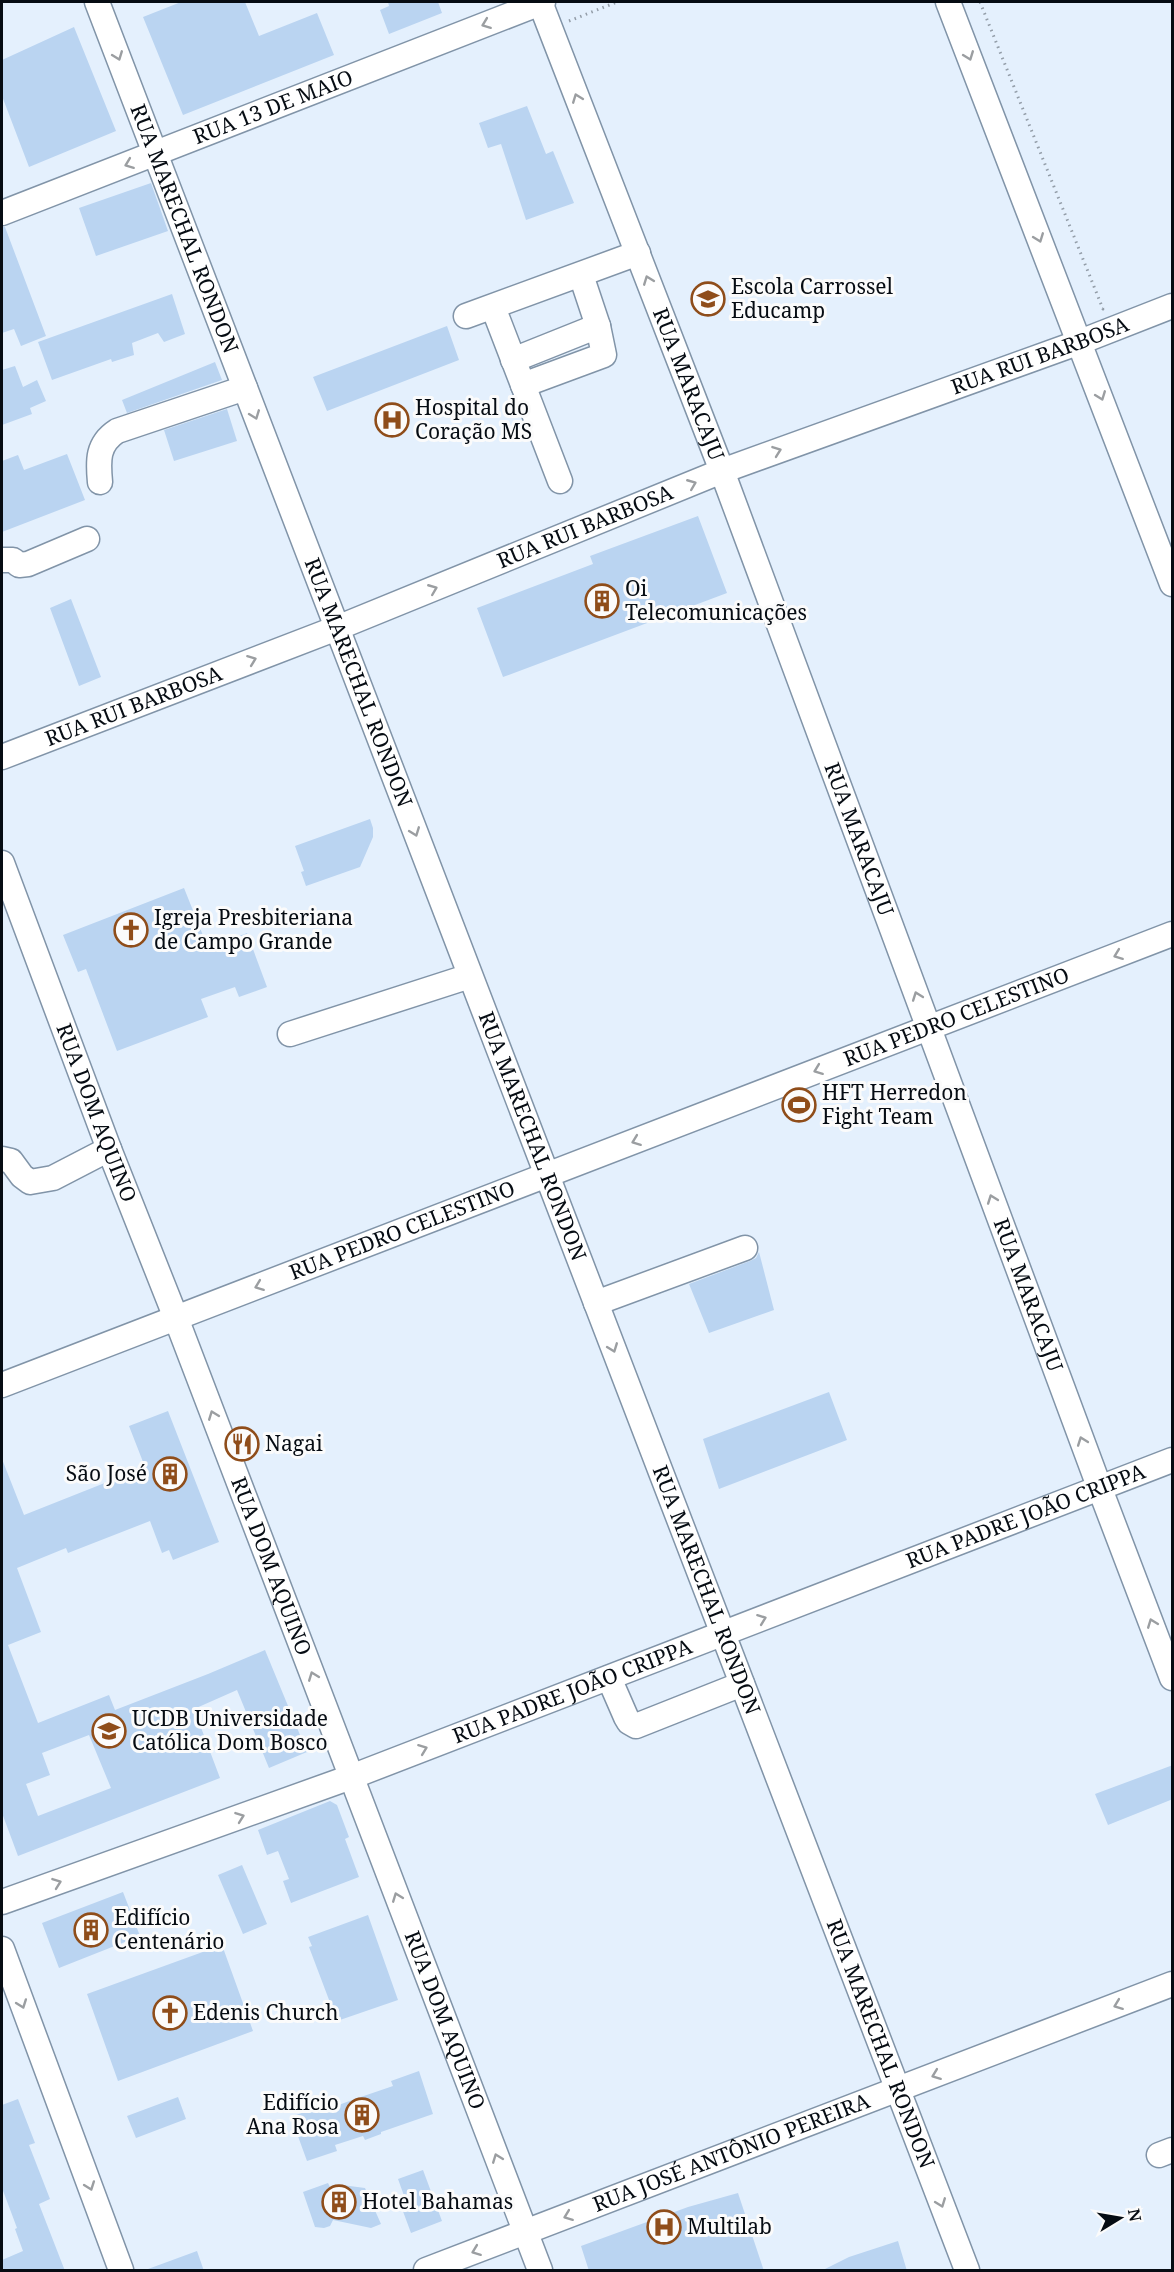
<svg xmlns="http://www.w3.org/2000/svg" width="1174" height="2272" viewBox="0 0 1174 2272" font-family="'Noto Serif',serif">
<rect width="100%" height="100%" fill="#e4f0fd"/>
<path fill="#bad4f1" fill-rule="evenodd" d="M181,2H245L259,36L317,13L334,55L183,115L143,17Z
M388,2H438L442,13L389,34L380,10L389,6Z
M74,27L116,131L29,167L2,96V60Z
M527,106L546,154L553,151L574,203L526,220L501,144L488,148L479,123Z
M151,183L168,231L96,256L79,208Z
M2,227H5L46,336L21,346L14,329L2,333Z
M172,294L185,334L164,342L158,333L132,343L134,355L112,362L111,359L52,380L38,342Z
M447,326L459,360L327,411L313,377Z
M215,362L222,380L127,413L122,400Z
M15,366L23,387L37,380L46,401L30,408L32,414L2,425V370Z
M227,409L237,441L174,461L164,430Z
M67,454L85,500L2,532V461L18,455L24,470Z
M698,516L727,593L503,677L477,608L593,564L590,556Z
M71,599L101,677L79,686L50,608Z
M370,819L373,828V837L360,867L306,886L301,872L304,871L295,846Z
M184,888L208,948L247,933L267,987L239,997L235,987L201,999L208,1017L117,1051L86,969L78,972L63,935Z
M759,1252L774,1310L709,1333L689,1284L750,1261L756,1258Z
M829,1392L847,1440L719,1489L703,1439Z
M168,1411L219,1542L173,1560L169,1550L162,1553L150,1521L68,1553L66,1548L17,1568L41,1632L8,1645L38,1723L109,1695L115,1710L208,1674L265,1650L307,1752L269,1768L237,1690L194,1709L220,1778L18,1856L2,1813V1459L24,1515L145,1467L129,1426ZM89,1735L111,1788L38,1816L26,1784L50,1775L42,1753Z
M1173,1765V1799L1108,1825L1095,1794Z
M330,1801L337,1805L349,1837L345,1839L359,1877L291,1903L283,1881L289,1879L278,1851L267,1855L258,1830Z
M242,1865L267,1924L243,1934L218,1875Z
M123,1892L140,1936L59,1968L42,1923Z
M368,1915L398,2000L337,2021L309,1947L312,1946L308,1937Z
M222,1945L253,2031L118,2081L87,1994Z
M419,2071L433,2114L381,2132V2134L365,2140L363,2136L335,2145L337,2151L307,2161L291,2117L320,2106L322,2111L355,2099L393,2086L391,2081Z
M178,2097L186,2119L136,2138L127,2116Z
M18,2099L35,2143L29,2145L50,2199L39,2204L65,2271H2V2260L23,2251L15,2229L17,2228L2,2188V2105Z
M423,2170L442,2221L411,2233L401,2206L407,2204L398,2179Z
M328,2183L331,2189L342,2185L365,2188L381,2224L371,2228L333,2220L330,2226L324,2228L315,2227L303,2192Z
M738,2193L764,2271H589L581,2246L688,2207Z
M898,2241L907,2271H821L849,2257Z
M197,2251L204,2271H148V2269Z"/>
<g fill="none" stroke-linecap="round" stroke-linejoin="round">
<defs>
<g id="minor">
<path id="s1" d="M97,2L967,2270"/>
<path id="s2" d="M540,2L722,471L1100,1489L1172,1678"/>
<path d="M948,2L1172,584"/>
<path id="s3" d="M2,213L543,2"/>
<path d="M493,307L560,481"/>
<path d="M466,316L638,253"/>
<path d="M513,360L598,326"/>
<path d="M523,385L604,355L598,326L581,275"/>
<path d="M100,482C98,461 97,444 117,431L245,388"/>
<path d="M2,560H13L19,565L28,564L87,539"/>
<path id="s4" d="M2,757L337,628L722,471L1080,342L1172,306"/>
<path id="s5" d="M2,863L109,1149L176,1318L540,2270"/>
<path d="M290,1034L470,976"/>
<path d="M2,1159L11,1161L22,1176L30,1182L53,1178L109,1149"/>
<path d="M596,1303L745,1248"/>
<path id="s6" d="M2,1385L1172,934"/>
<path d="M609,1678L626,1717L629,1722L636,1726L742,1684"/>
<path id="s7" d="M2,1902L351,1777L1172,1460"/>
<path d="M2,1949L121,2270"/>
<path d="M1159,2155L1172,2150"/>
<path id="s8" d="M426,2270L1172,1984"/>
</g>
</defs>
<use href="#minor" stroke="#8194a8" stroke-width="27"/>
<path stroke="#939da8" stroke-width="3" stroke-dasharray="1.5 4.5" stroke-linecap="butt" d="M980,2L1103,309L1106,307
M569,21L617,2"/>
<use href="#minor" stroke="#fff" stroke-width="24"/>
</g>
<defs><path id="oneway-chevron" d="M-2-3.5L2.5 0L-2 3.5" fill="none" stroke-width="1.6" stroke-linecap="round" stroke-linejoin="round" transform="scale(1.5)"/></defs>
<g stroke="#9b9ea1">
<use href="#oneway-chevron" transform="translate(486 24) rotate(159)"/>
<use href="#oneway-chevron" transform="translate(118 56) rotate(69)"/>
<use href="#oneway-chevron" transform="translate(969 56) rotate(69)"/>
<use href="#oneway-chevron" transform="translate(577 98) rotate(-111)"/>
<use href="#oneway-chevron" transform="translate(129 164) rotate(159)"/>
<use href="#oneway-chevron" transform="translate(1039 238) rotate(69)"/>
<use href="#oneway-chevron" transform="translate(648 280) rotate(-111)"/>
<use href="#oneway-chevron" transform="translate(1101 396) rotate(69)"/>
<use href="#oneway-chevron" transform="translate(255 415) rotate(69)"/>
<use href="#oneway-chevron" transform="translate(777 451) rotate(-20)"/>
<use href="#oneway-chevron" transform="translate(692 484) rotate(-22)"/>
<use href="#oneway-chevron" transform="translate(433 589) rotate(-22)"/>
<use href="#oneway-chevron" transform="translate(252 660) rotate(-21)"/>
<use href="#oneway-chevron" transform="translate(415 832) rotate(69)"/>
<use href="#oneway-chevron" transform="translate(1118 955) rotate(159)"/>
<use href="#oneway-chevron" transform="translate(917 996) rotate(-110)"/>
<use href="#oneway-chevron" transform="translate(818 1070) rotate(159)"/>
<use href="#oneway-chevron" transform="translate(636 1141) rotate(159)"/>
<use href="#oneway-chevron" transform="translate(992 1199) rotate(-110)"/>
<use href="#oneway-chevron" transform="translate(259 1286) rotate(159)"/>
<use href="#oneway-chevron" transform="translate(613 1348) rotate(69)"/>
<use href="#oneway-chevron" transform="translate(213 1415) rotate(-111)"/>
<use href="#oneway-chevron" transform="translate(1082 1441) rotate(-110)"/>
<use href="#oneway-chevron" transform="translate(762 1619) rotate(-21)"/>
<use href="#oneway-chevron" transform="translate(1152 1623) rotate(-111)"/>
<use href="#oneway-chevron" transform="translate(313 1676) rotate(-111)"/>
<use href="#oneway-chevron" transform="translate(423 1749) rotate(-21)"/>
<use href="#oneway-chevron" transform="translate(240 1817) rotate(-20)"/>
<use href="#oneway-chevron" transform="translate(57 1883) rotate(-20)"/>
<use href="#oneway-chevron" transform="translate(397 1897) rotate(-111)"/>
<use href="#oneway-chevron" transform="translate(22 2004) rotate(70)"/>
<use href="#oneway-chevron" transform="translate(1118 2005) rotate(159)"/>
<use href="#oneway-chevron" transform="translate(936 2075) rotate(159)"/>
<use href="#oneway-chevron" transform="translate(497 2158) rotate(-111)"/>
<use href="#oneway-chevron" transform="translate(90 2186) rotate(70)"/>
<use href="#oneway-chevron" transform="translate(941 2203) rotate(69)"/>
<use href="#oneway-chevron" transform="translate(568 2216) rotate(159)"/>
<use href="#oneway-chevron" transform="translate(476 2251) rotate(159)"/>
</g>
<defs>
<symbol id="school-ring" viewBox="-11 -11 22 22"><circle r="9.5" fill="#fbfbfb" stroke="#8f4d1a" stroke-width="1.5"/><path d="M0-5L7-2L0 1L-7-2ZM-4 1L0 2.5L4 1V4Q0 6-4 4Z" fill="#8f4d1a"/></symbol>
<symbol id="hospital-ring" viewBox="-11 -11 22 22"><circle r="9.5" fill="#fbfbfb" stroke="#8f4d1a" stroke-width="1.5"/><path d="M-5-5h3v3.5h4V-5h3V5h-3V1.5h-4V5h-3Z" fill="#8f4d1a"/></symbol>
<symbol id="building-ring" viewBox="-11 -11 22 22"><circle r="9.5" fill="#fbfbfb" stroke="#8f4d1a" stroke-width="1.5"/><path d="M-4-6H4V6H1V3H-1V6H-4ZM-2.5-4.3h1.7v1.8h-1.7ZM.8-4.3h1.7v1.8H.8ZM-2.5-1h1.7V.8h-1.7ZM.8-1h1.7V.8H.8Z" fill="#8f4d1a"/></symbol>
<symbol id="church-ring" viewBox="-11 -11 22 22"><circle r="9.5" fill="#fbfbfb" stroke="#8f4d1a" stroke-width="1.5"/><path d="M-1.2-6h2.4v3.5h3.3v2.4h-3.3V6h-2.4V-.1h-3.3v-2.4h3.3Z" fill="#8f4d1a"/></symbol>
<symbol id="stadium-ring" viewBox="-11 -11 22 22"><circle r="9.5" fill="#fbfbfb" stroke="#8f4d1a" stroke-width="1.5"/><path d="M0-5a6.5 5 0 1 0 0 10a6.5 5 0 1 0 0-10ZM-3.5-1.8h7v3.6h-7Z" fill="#8f4d1a"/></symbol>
<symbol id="restaurant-ring" viewBox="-11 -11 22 22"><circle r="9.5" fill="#fbfbfb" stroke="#8f4d1a" stroke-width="1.5"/><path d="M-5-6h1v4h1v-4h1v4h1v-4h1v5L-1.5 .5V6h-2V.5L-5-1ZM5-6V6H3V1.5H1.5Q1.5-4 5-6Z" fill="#8f4d1a"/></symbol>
<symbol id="university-ring" viewBox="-11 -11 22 22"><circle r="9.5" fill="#fbfbfb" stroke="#8f4d1a" stroke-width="1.5"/><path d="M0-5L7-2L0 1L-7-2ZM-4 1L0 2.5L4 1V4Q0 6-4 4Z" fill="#8f4d1a"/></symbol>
</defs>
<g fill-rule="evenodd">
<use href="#school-ring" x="689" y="280" width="38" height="38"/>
<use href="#hospital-ring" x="373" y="401" width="38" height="38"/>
<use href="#building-ring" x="583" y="582" width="38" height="38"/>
<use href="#church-ring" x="112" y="911" width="38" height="38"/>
<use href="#stadium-ring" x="780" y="1086" width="38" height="38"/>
<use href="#restaurant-ring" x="223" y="1425" width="38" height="38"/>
<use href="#building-ring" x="151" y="1455" width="38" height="38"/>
<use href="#university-ring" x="90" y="1712" width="38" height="38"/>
<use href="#building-ring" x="72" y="1911" width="38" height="38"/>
<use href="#church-ring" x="151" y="1994" width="38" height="38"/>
<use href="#building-ring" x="343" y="2096" width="38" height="38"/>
<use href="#building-ring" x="320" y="2183" width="38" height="38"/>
<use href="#hospital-ring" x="645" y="2208" width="38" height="38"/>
</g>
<g text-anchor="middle" stroke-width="6" stroke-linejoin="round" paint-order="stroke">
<g font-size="21" fill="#060c13" stroke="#fbfbfb">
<text dy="7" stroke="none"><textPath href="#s3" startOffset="291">RUA 13 DE MAIO</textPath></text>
<text dy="7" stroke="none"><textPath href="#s1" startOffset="243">RUA MARECHAL RONDON</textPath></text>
<text dy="7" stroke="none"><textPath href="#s4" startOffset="1113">RUA RUI BARBOSA</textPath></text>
<text dy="7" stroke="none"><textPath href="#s2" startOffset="410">RUA MARACAJU</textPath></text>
<text dy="7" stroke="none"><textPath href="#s4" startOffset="627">RUA RUI BARBOSA</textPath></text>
<text dy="7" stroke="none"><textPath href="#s1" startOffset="729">RUA MARECHAL RONDON</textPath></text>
<text dy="7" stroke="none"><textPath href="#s4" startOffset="141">RUA RUI BARBOSA</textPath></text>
<text dy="7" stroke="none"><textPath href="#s2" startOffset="896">RUA MARACAJU</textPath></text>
<text dy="7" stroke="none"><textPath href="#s6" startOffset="1023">RUA PEDRO CELESTINO</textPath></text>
<text dy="7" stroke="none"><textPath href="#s5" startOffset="267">RUA DOM AQUINO</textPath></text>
<text dy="7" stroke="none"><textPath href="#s1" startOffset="1215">RUA MARECHAL RONDON</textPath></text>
<text dy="7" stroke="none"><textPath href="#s6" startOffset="429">RUA PEDRO CELESTINO</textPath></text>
<text dy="7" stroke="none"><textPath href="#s2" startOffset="1382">RUA MARACAJU</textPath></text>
<text dy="7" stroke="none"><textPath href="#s7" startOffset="1094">RUA PADRE JOÃO CRIPPA</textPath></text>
<text dy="7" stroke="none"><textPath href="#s5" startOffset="753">RUA DOM AQUINO</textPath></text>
<text dy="7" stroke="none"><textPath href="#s1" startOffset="1701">RUA MARECHAL RONDON</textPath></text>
<text dy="7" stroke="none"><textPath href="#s7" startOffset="608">RUA PADRE JOÃO CRIPPA</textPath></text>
<text dy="7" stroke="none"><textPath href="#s5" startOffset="1239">RUA DOM AQUINO</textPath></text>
<text dy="7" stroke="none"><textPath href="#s1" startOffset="2187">RUA MARECHAL RONDON</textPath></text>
<text dy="7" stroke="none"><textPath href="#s8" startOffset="327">RUA JOSÉ ANTÔNIO PEREIRA</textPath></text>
</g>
<g font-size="21" fill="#060c13" stroke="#fbfbfb" text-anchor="start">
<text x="731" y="294">Escola Carrossel<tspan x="731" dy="24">Educamp</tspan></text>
<text x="415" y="415">Hospital do<tspan x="415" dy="24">Coração MS</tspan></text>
<text x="625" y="596">Oi<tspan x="625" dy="24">Telecomunicações</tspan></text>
<text x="154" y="925">Igreja Presbiteriana<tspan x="154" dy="24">de Campo Grande</tspan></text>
<text x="822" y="1100">HFT Herredon<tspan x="822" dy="24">Fight Team</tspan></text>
<text x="265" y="1451">Nagai</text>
<text x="147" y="1481" text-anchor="end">São José</text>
<text x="132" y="1726">UCDB Universidade<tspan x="132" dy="24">Católica Dom Bosco</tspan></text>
<text x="114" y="1925">Edifício<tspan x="114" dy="24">Centenário</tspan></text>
<text x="193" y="2020">Edenis Church</text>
<text x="339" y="2110" text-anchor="end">Edifício<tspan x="339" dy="24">Ana Rosa</tspan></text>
<text x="362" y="2209">Hotel Bahamas</text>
<text x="687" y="2234">Multilab</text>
</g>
</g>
<rect width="1174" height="2272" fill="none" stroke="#060c13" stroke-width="6"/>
<g transform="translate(1120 2218) rotate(79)" stroke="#fbfbfb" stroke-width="4.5" paint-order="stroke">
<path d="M0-4.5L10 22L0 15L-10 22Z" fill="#060c13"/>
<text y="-9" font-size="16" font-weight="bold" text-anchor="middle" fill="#060c13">N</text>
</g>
</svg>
